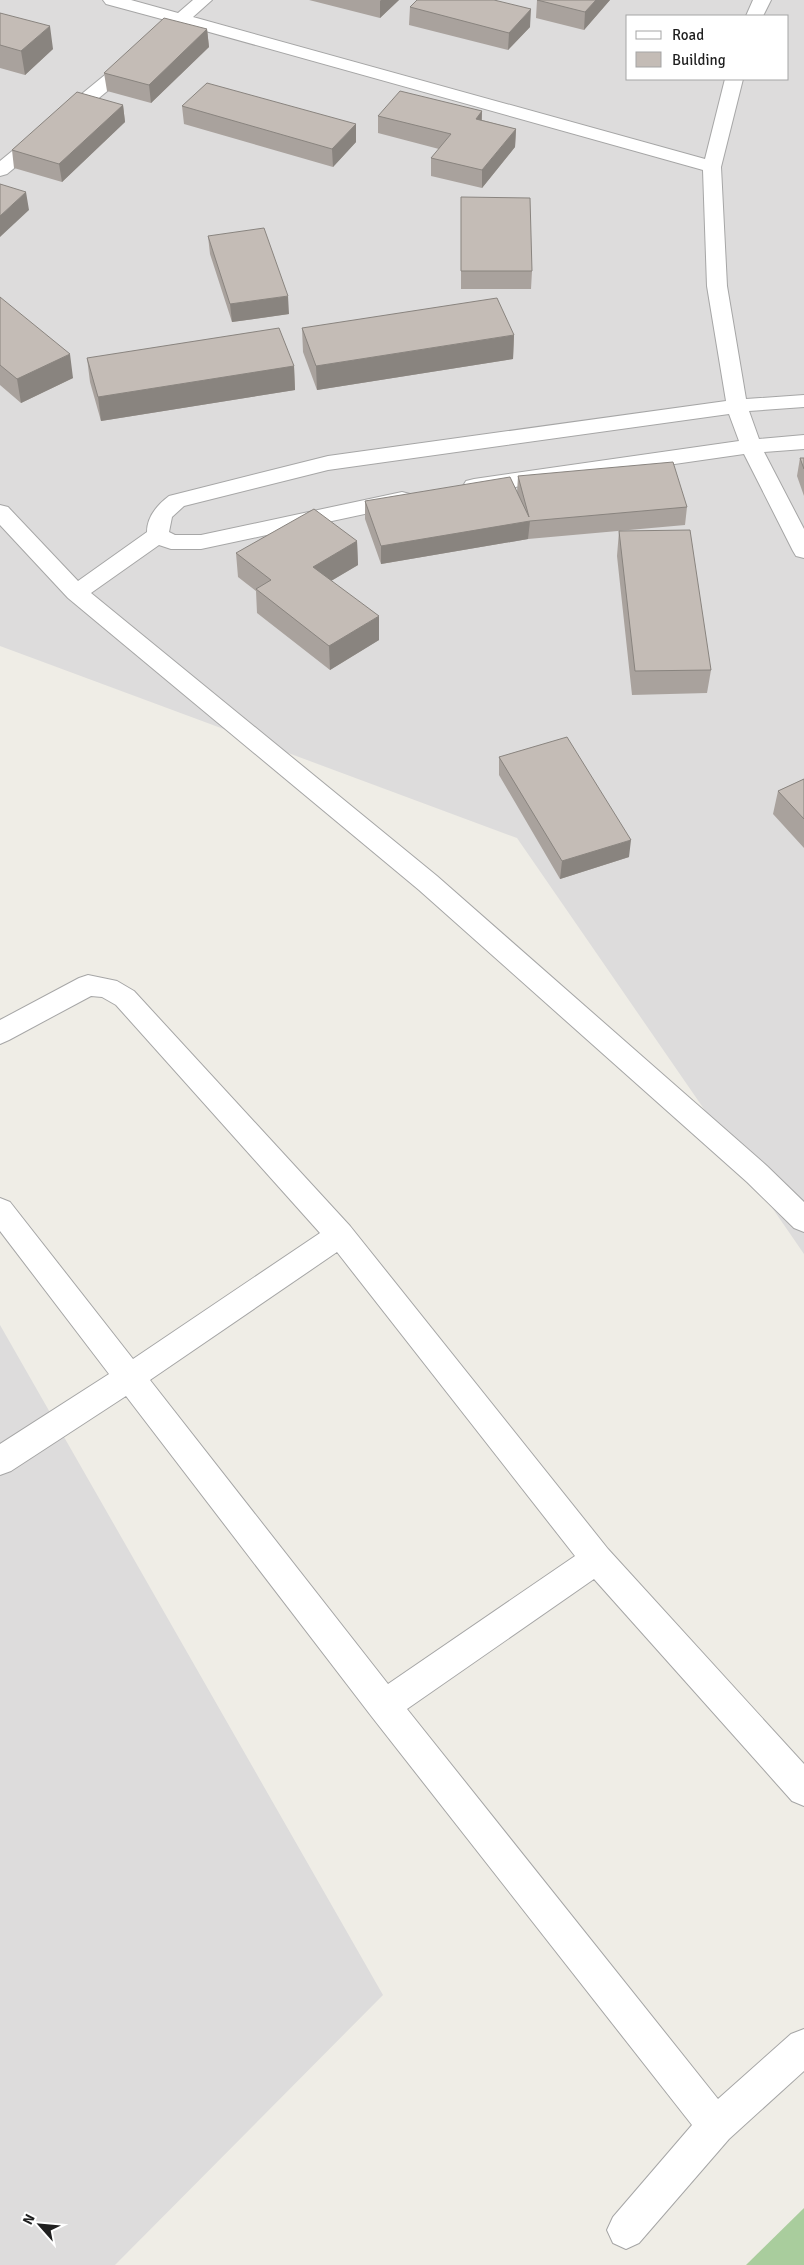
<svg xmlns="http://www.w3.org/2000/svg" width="804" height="2265" viewBox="0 0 804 2265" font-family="Signika,sans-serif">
<rect width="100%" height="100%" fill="#efede6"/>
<path fill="#dddcdc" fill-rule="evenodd" d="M0,0H804V1254L517,838L0,646ZM628,16H788V79H628Z
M0,1325L383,1995L115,2265H0Z"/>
<path fill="#a9cd9d" d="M804,2208V2265H746Z"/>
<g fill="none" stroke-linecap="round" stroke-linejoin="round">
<defs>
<path id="street" d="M103,0H131L178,13L193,0H212L193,17L705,159L725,79H743L721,167L727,286L746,399L804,395V407L749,411L759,439L804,435V449L764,452L804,529V558L796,556L793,551L744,454L474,493L466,491L463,486L466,481L474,479L739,441L729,414L328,470L184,506L172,517L169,532L175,535H201L402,492L410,494L413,499L410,504L402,506L201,549H171L159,545L91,593L437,876L767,1166L804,1202V1232L794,1228L747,1182L419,890L68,598L0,525V505L8,507L78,581L147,532C147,517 157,505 169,496L328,456L726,401L707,286L703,170L184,25L176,33H164L161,29L169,21L106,4Z
M753,0H771L763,16H746Z
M134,55L140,56L143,60L140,64L7,174L0,176V161L128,56Z
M88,975L117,981L134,991L350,1226L608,1549L804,1764V1806L792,1801L594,1579L407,1709L718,2099L791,2034L804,2029V2071L729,2139L639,2243L626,2249L613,2243L607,2230L613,2217L692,2125L372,1717L126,1396L11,1471L0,1475V1444L109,1374L0,1231V1198L10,1202L133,1359L320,1233L116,1005L102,997L91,996L9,1040L0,1044V1020L79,978ZM337,1252L575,1556L388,1684L150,1380Z"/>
</defs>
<use href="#street" stroke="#a6a6a6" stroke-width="2"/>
<use href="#street" fill="#fff" fill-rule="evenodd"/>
</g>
<path fill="#a9a29d" d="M309,0H399L380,18Z
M537,0H610L584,30L536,18Z
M410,7L530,27L508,50L409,25Z
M0,13L53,49L25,75L0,68Z
M207,29L209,47L151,103L107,91L104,73Z
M123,105L125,122L62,182L14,168L12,150Z
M182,106L356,142L333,167L184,124Z
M482,111V120L516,129L515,147L482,188L431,176V158L439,149L378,133V116Z
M461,197L532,271L531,289H461Z
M208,236L289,314L232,322L210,254Z
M0,297L73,378L21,403L0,385Z
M302,328L514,335L513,359L317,390L303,352Z
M87,358L294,366L295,390L101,421L90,382Z
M800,458H804V496L797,476Z
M518,476L687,507L685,525L528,539L381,564L365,519V501L517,493Z
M619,531L711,670L707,693L632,695L617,556Z
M357,541L358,565L331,581L379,640L330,670L257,613L256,591L238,577L236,553Z
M499,757L629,857L560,879L499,775Z
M804,779V848L773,814L778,791Z"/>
<path fill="#89847f" d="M381,0H399L380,18V1Z
M596,0H610L584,30L585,12Z
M531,9L530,27L508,50L509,33Z
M50,26L53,49L25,75L21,51Z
M207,29L209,47L151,103L149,85Z
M123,105L125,122L62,182L59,164Z
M482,111L481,129L476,119Z
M356,124V142L333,167L332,149Z
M516,129L515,147L482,188V170Z
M26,192L29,210L0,237V216Z
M288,296L289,314L232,322L230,304Z
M514,335L513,359L317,390L316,366Z
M70,354L73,378L21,403L17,379Z
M294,366L295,390L101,421L98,397Z
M530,521L528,539L381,564V546Z
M357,541L358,565L314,591L313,567Z
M379,616V640L330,670L329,646Z
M631,840L629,857L560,879L562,861Z"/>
<path fill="#c4bcb6" stroke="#89847f" d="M417,0H494L531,9L509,33L410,7Z
M537,0H596L585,12Z
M0,13L50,26L21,51L0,45Z
M164,18L207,29L149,85L104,73Z
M207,83L356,124L332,149L182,106Z
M400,91L482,111L476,119L516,129L482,170L431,158L451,134L378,116Z
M77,92L123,105L59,164L12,150Z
M0,184L26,192L0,216Z
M461,197L530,198L532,271H461Z
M264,228L288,296L230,304L208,236Z
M0,297L70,354L17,379L0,365Z
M497,298L514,335L316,366L302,328Z
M279,328L294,366L98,397L87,358Z
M800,458H804V469Z
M673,462L687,507L530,521L381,546L365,501L510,477L529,517L518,476Z
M314,509L357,541L313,567L379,616L329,646L256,589L271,580L236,553Z
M690,530L711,670L635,671L619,531Z
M567,737L631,840L562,861L499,757Z
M804,779V819L778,791Z"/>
<rect x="626" y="15" width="162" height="65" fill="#ffffff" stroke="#a5a5a5"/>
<rect x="636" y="31" width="25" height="8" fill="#ffffff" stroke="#a5a5a5"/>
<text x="672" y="40" font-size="15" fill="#1f1f1f">Road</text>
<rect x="636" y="52" width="25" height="15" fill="#c4bcb6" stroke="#a5a5a5"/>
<text x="672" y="65" font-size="15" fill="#1f1f1f">Building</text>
<g transform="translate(40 2225) rotate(297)" stroke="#ffffff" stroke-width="4" paint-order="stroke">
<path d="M0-4L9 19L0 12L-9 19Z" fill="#1f1f1f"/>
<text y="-8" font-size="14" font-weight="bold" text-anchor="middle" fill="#1f1f1f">N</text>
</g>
</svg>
